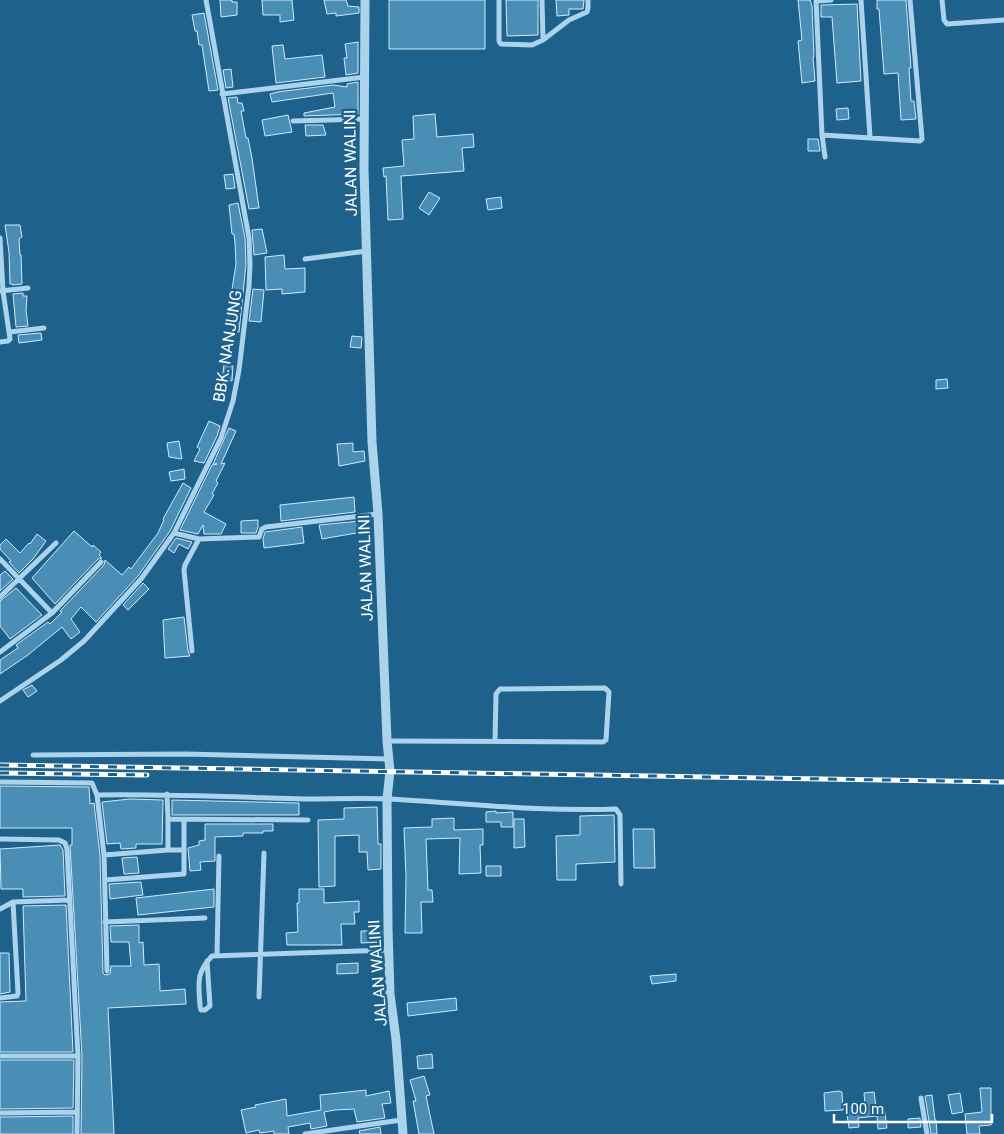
<svg xmlns="http://www.w3.org/2000/svg" width="1004" height="1134" viewBox="0 0 1004 1134" font-family="Roboto,sans-serif">
<rect width="100%" height="100%" fill="#1e628c"/>
<path fill="#4a8eb6" stroke="#d0eaf9" d="M220,0H232V2H237V15L221,17Z
M262,0H292L294,20L280,22V15H263Z
M324,0H346L348,6L359,7V13L336,16V13L327,14Z
M389,0H485V49H389Z
M506,0H538V35L507,36Z
M556,0H584L583,9H569V15L557,16Z
M798,0H810L812,6L814,57H813L815,81L802,83L798,41L802,40Z
M877,0H906L911,68H909L911,101H914L916,119L901,120L898,73L884,74L879,9H877Z
M857,4L861,81L837,83L832,17H821V5Z
M204,13L218,90L209,91L202,45H199L197,31H195L192,15Z
M358,42V73L346,75L344,58H347L345,44Z
M283,45L285,59L322,55L325,77L276,83L272,46Z
M231,69L233,87L226,88L223,70Z
M358,82V114L304,116V113L335,107L333,93L272,102L270,94L277,92L333,85L347,87V84Z
M237,97L238,103H242L244,111H241L246,138H248L252,158L259,208L249,209L228,98Z
M848,108L849,119L837,120L836,109Z
M435,114L437,137L473,134L474,147L462,148L464,171L401,176L403,219L388,220L386,176L384,177L383,168L404,166L402,140L414,139L413,116Z
M288,115L292,132L265,136L262,120Z
M305,125H323L326,135L306,136Z
M808,139H818L820,151H808Z
M233,174L235,188L226,189L224,175Z
M429,192L440,198L429,215L419,208Z
M501,197L502,208L488,210L486,199Z
M238,203L245,238L246,264L239,332L233,331L235,303L230,302L236,264L235,243L234,234H232L229,205Z
M5,225H20L22,237L19,239L20,255H21L22,284L12,285V284H10L9,252Z
M262,229L267,253L254,255L252,230Z
M284,255L285,269L305,268V292L282,294V289L266,290L265,257Z
M253,289L264,290L261,322L249,321Z
M23,293V296H27L26,310L28,326L16,327L13,294Z
M41,333L42,340L19,343L18,335Z
M352,336L362,337L361,348L350,347Z
M224,365L233,366L232,381L222,380Z
M947,379L948,388L936,389V380Z
M209,421L220,426L217,436L204,463L194,461L200,449L197,447Z
M229,428L236,431L221,464L225,463L216,481L218,483L212,494L214,495L204,512L226,524L221,534H204L203,525L198,534L180,530L212,465L217,464H213Z
M179,441L182,459L169,457L167,443Z
M353,443V452L364,451L365,461L339,466L337,444Z
M184,469L185,479L171,481L169,472Z
M183,483L191,488L170,531L138,576L96,622L81,607L71,619L80,632L71,639L62,627L28,655L0,674V660L18,648L16,645L48,622L50,624L62,612L60,611L104,565L105,560L122,575L129,567L131,569L158,533L164,520L163,519Z
M354,497L355,512L281,521L280,505Z
M258,520V527L256,533H241V521Z
M360,521L362,532L322,539L319,525Z
M302,527L304,543L264,548L263,539L265,532Z
M74,531L92,547L93,545L101,552L99,555L102,558L98,559L55,604L32,578Z
M37,534L46,541L33,559L19,573L9,562L11,561L0,549V545L6,539L20,553L29,543L30,544Z
M176,538L192,542L188,549L179,544L174,553L168,549Z
M5,571L13,579L0,591V575Z
M143,583L149,589L128,610L123,605Z
M16,588L42,615L10,639L0,626V601Z
M184,617L188,651L190,656L165,658L163,620Z
M32,685L37,691L28,697L23,690Z
M0,786L89,787L90,804L94,803L100,855L103,973L105,975L110,974L111,966H131L129,942H111L110,926L139,925V943L143,942L144,965L159,964L160,991L185,989L186,1004L108,1008L114,1134H81L82,1056L70,845H72V828H0Z
M130,799L163,800L162,844H136V848L121,849L120,843L107,844L102,802Z
M172,800L299,803V815H172Z
M377,807L378,844H381V869L368,870L367,852H359V835L335,836V886L319,887L318,820L344,819V808Z
M496,811V813L513,812V827H501V822H486V812Z
M614,815L615,862L576,864V880H557L556,836L580,835V816Z
M454,818V830L483,829V845H480L481,873L459,874L460,838L426,839L428,890H432L433,902H421L422,933H405L406,877L404,828L432,827V819Z
M514,819H524L525,847L514,848Z
M205,824H273V831H263V833H243V836L215,837V861L200,862L201,870L190,871L188,848L199,845V841L205,840Z
M633,829H654L655,868H634Z
M60,845L63,850L65,896L23,897V889H1L0,849Z
M137,857L139,873L124,874L122,858Z
M486,866H501V876H486Z
M141,882L143,895L110,899L109,884Z
M214,889V907L138,915L136,898Z
M299,889H324V903L359,901V912H354L355,924H341L342,945H287L286,933L298,932L297,903H299Z
M66,905L73,1052H0V1002L26,1001L23,906Z
M361,931H382V942L361,943Z
M0,953H9L10,992L0,994Z
M358,963V973L337,974V964Z
M676,974V981L652,984L650,976Z
M456,998L457,1010L408,1016L407,1003Z
M432,1054L433,1068L418,1069L417,1056Z
M0,1060H74L73,1108L0,1109Z
M424,1076L430,1095L426,1096L434,1134H419L413,1101H416L410,1080Z
M980,1088H991V1125L979,1126L980,1134H967L965,1114L982,1112Z
M366,1090V1096L389,1091L391,1103L382,1104L385,1118L357,1122L354,1109L335,1110L324,1112L327,1126L311,1129L310,1123L288,1127L289,1134H274V1131L260,1133L259,1130L246,1133L241,1110L256,1107L255,1105L286,1099L287,1116L321,1110L320,1095Z
M839,1091L842,1092L843,1110L825,1111L824,1093Z
M874,1092L876,1107H884L887,1128L878,1129L877,1116L858,1118L859,1127L849,1128L846,1108L865,1105L864,1093Z
M960,1093L963,1112L952,1114L948,1095Z
M932,1095L935,1120H936L937,1134H931L925,1096Z
M73,1116V1134H0V1117Z
M920,1118L921,1127L908,1128V1119Z
M380,1127L381,1134H360L359,1131Z"/>
<g fill="none" stroke-linecap="round" stroke-linejoin="round">
<path stroke="#abd4ec" stroke-width="5" d="M499,0V41L501,44L532,45L543,40L569,20L587,12L588,8V0
M542,0L543,40
M816,0L822,135L825,157
M861,0L870,137
M942,0L944,20L947,24L1004,20
M817,1L831,0
M222,94L365,77
M293,121L364,119
M822,135L920,141L922,139L910,0
M0,238L3,291L10,339L8,341L0,342
M305,259L367,251
M0,291L28,288
M10,332L44,328
M174,533L199,539L259,537L262,529L266,527L378,514
M0,559L52,613
M0,597L56,543
M192,651L184,570L185,565L199,539
M0,652L52,613L101,562
M0,701L61,660L84,641L141,579L174,533L221,438L233,401L239,370L249,286L250,264L249,238L206,0
M387,741L603,742L606,740L609,692L605,688L500,689L496,694L495,741
M33,755L185,754L389,759
M0,782L92,783L97,795L104,855L107,971
M167,794L168,819
M97,795C166,794 236,797 305,799C333,799 361,798 389,799C465,803 540,812 616,809L620,815L621,884
M0,839L59,840L65,843L67,849L78,1056L77,1134
M168,850H184
M104,855L168,850V819L308,820
M105,880L184,874V819
M0,909L13,902L70,900
M105,922L205,918
M217,955L219,856
M207,961L210,1006L205,1010H201L200,1006C199,984 195,974 212,956L389,950
M259,997L264,853
M0,998L17,996L18,993L13,902
M0,1056H78
M921,1098L927,1134
M0,1113L76,1112
M305,1134L401,1120"/>
<path stroke="#abd4ec" stroke-width="9" d="M365,0L364,169L372,442L378,514L387,741L390,771L387,799L388,928L390,994L396,1039L403,1134"/>
<defs>
<path id="rail" d="M0,765L1004,782
M0,773L147,775"/>
</defs>
<use href="#rail" stroke="#fff" stroke-width="5"/>
<use href="#rail" stroke="#1e628c" stroke-width="3" stroke-dasharray="9" stroke-linecap="butt"/>
</g>
<g text-anchor="middle" stroke-width="5" stroke-linejoin="round" paint-order="stroke">
<g font-size="16" fill="#fff" stroke="#1e628c">
<text transform="translate(350 163) rotate(-91)" y="6">JALAN WALINI</text>
<text transform="translate(227 346) rotate(-81)" y="6">BBK. NANJUNG</text>
<text transform="translate(365 568) rotate(-92)" y="6">JALAN WALINI</text>
<text transform="translate(377 973) rotate(-94)" y="6">JALAN WALINI</text>
</g>
</g>
<path d="M834 1114v8h158v-8" fill="none" stroke="#ffffff" stroke-width="2.5"/>
<text x="842" y="1114" font-size="15" fill="#ffffff" stroke="#1e628c" stroke-width="4" paint-order="stroke">100 m</text>
</svg>
